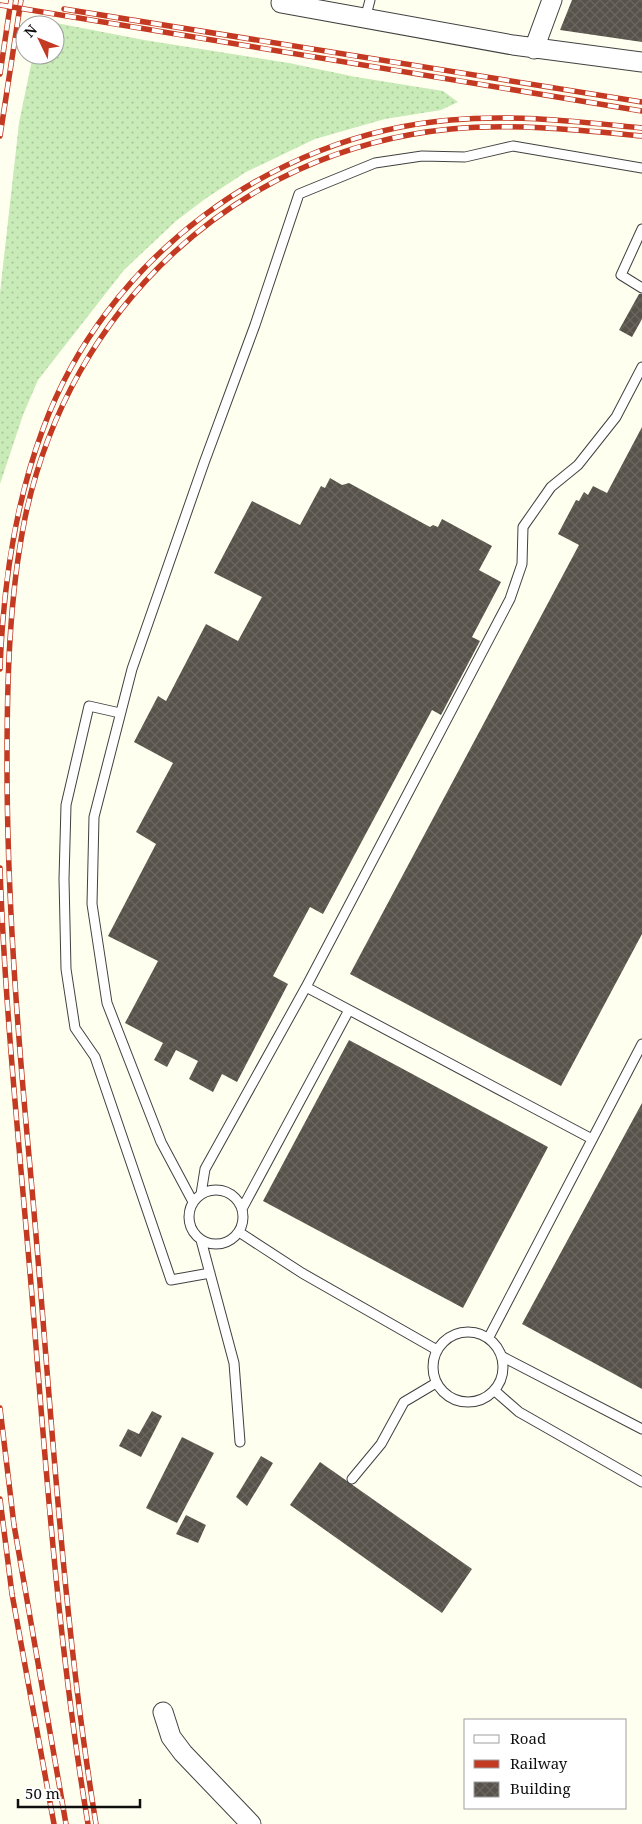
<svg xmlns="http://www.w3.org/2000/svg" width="642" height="1824" viewBox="0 0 642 1824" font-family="'Noto Serif',serif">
<defs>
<pattern id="grass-dots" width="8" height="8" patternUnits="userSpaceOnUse" patternTransform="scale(1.25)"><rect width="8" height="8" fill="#c8ebb8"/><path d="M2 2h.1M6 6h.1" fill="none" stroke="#abc89d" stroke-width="1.8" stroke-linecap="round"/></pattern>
<pattern id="building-cross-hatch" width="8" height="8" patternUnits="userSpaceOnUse" patternTransform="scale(1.25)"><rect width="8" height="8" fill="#57524a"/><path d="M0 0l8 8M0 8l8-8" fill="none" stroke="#6a6660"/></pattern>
</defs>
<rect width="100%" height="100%" fill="#ffffef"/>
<path fill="url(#grass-dots)" d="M46,21L144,40L289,63L356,77L443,91L458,102L441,110L385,119L315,139L246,172L205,199L176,221L124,270L38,380L23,415L0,484V293L19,123L33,55H55V25H40Z"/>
<path fill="url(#building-cross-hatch)" d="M572,0H642V42L560,30Z
M639,294H642V319L632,337L619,330Z
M642,427V934L561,1086L350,974L579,545L558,534L576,500L579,501L584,492L588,495L593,486L607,493Z
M330,478L342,485L349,483L430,527L433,525L438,527L442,519L492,546L479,570L501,582L472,637L480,641L441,715L432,710L323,914L310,907L303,920L273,976L288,984L237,1082L222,1074L213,1092L189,1079L198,1061L176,1050L167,1067L154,1060L163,1043L125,1023L158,961L108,936L156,844L136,832L173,763L134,742L158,696L166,701L206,624L238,641L262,597L214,573L252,501L300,525L321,486L325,488Z
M349,1040L548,1147L463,1308L263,1201Z
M642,1103V1389L522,1324Z
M152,1411L162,1416L141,1457L119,1446L128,1429L139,1434Z
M182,1437L214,1453L177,1523L146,1508Z
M261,1456L273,1463L247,1506L236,1497Z
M320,1462L472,1569L442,1613L290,1505Z
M186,1515L206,1525L198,1543L176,1534Z"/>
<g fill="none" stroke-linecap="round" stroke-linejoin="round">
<defs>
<path id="service" d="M365,19L370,0
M642,229L621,275L642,288
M120,713L89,706L66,805L64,879L66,969L75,1028L95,1057L171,1280L210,1273
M306,987L592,1139
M189 1217a27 27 0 1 1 54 0a27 27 0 1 1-54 0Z
M201,1194L205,1169L306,987L510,599L522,564L523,527L551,487L578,465L616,417L642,367
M193,1202L161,1142L107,1003L92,904L94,817L132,669L204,463L255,325L299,194L375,163L422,156L465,157L513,146L642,168
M243,1207L349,1010
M239,1232L302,1273L437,1350
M201,1240L234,1363L240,1442
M433 1367a35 35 0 1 1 70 0a35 35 0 1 1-70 0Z
M489,1337L642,1044
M503,1357L642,1429
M495,1391L519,1412L642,1482
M352,1479L381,1444L404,1402L436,1383"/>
<path id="minor" d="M281,3L513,45L642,62
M534,49L552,0
M163,1712L171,1737L183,1753L251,1824"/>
</defs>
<use href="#service" stroke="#414141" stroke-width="11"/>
<use href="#minor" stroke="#414141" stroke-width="21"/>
<use href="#service" stroke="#fff" stroke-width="9"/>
<use href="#minor" stroke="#fff" stroke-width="19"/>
<defs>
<path id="rail" d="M0,5L642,111
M64,9L642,102
M0,74L11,0
M0,136L21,0
M0,669C3,588 14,506 43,429C105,259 271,135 451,120C515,114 579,122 642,128
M0,868C5,1011 20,1153 32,1296C46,1471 59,1651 88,1824
M0,1408L14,1525L66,1824
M0,1499L12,1594L54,1824
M96,1824C60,1603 50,1379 29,1156C17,1025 7,894 7,762C7,681 9,598 25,518C69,309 235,150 451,129C514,123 579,130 642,136"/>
</defs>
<use href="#rail" stroke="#c33922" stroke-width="5.5"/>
<use href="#rail" stroke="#fff" stroke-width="4" stroke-dasharray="11" stroke-linecap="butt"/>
</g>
<rect x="464" y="1719" width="162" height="90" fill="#ffffff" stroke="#9f9f9f"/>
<rect x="474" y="1735" width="25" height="8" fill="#ffffff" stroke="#9f9f9f"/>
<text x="510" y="1744" font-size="15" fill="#0e0e0e">Road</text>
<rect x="474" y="1760" width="25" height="8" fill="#c33922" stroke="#9f9f9f"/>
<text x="510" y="1769" font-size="15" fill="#0e0e0e">Railway</text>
<rect x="474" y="1782" width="25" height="15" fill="url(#building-cross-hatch)" stroke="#9f9f9f"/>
<text x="510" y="1794" font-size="15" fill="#0e0e0e">Building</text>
<g transform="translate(40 40) rotate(313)"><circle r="24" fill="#ffffff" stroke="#9f9f9f"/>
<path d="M0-4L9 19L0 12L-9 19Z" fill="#c33922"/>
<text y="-8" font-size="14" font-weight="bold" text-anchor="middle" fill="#0e0e0e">N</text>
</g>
<path d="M18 1799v8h122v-8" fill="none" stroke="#0e0e0e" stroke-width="2.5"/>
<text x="25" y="1799" font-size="15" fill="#0e0e0e" stroke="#ffffff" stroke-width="4" paint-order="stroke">50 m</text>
</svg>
